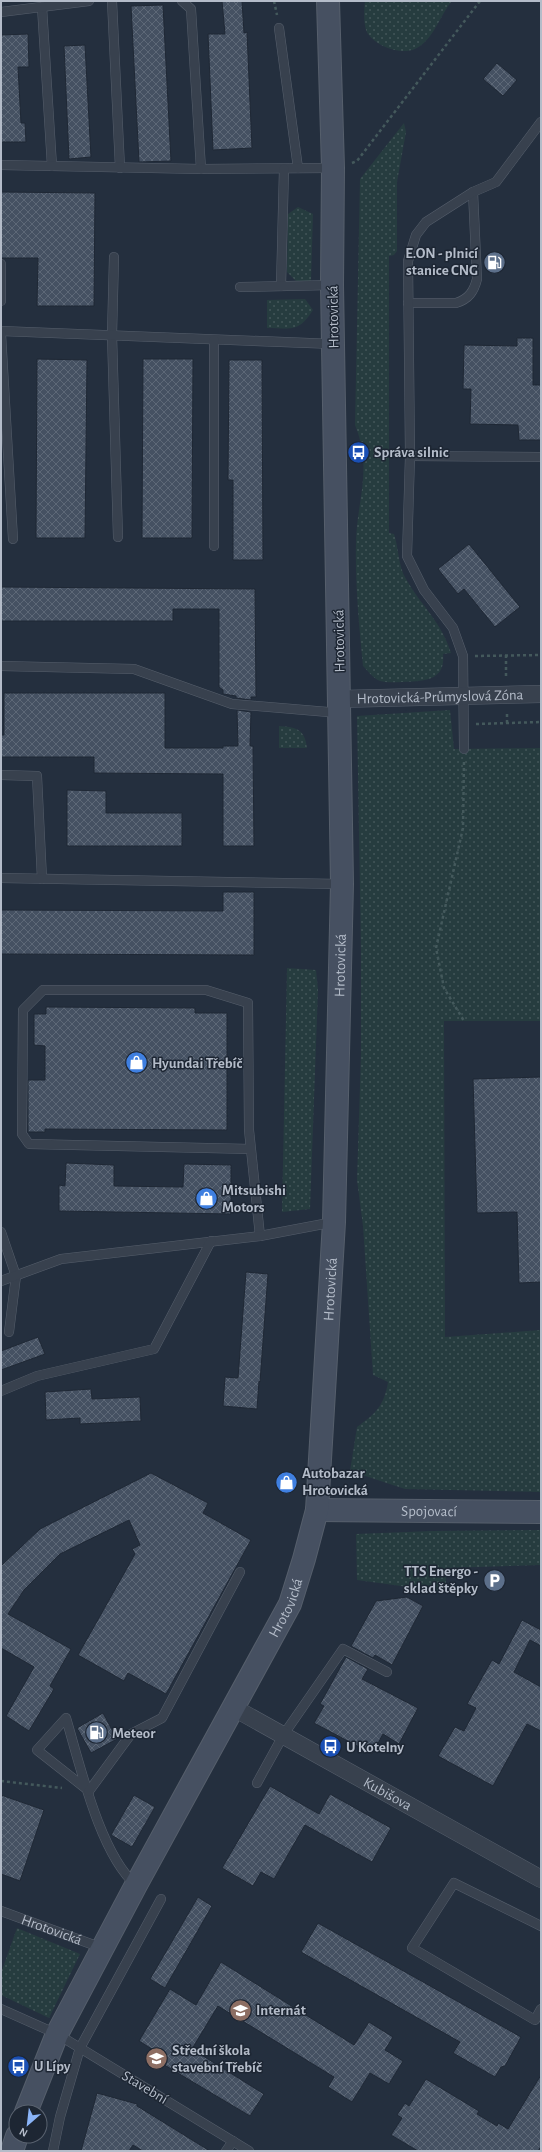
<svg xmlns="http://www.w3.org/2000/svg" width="542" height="2152" viewBox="0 0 542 2152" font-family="'Alegreya Sans',sans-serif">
<defs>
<pattern id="green-dots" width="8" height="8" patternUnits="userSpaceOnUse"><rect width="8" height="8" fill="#263c3f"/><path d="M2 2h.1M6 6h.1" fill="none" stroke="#435659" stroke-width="1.8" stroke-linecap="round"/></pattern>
<pattern id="building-cross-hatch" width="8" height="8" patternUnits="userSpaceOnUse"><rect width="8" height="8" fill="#455162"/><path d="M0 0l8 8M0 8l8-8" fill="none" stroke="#5d6877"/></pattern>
</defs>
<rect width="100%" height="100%" fill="#242f3e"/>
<path fill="url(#green-dots)" d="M365,1H452C440,15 433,41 415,49C401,55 377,47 368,34C363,26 364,10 365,1Z
M404,123L406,132L397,182V251L394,255L389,256V533L394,534C399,549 398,566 406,579C422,607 441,621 451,653L443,654C446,682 422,681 402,682C395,682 387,683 380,681C374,679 368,671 363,666C359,625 355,584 356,542C357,499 373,469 355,425L360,179Z
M298,207L313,214L311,281L297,282L287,272L288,214Z
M305,299L313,310C298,333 292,328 267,328V300Z
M450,710L454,749L540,748L541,1021H444L445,1337L541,1330V1492L405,1489L350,1471L357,1427C376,1413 384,1406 388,1382L373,1375L363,1226L357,1180L361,1054V950L357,716Z
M279,726C296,727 305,729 307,748H279Z
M287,968L316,970L318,990L310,1209L282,1212Z
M541,1530V1565L447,1568L445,1592L357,1580L356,1534L432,1531Z
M17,1928L80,1954L49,2018L1,1995V1973Z"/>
<path fill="url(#building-cross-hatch)" stroke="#1f2835" d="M222,1H242L244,33L247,32L252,148L213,150L208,34H225Z
M163,5L171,161L139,162L131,6Z
M28,34L29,67H18L21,123H25L26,142H1V35Z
M85,45L91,157L69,159L64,46Z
M497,63L517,80L503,96L483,79Z
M1,192L95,193L94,306H37L38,258H1Z
M517,338H533V385H541V440H519L518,425L470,424L471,389H463L464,345L517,346Z
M37,359L87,360L85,538H36Z
M143,359H193L192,538H142Z
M229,360H262L263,560H233V480H228Z
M469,544L520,607L495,627L464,589L458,594L438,569Z
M1,587L255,589L256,697H251V700L236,698V696L223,694V690L219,687V609H173V621H1Z
M4,693H165V748H223V746H238L237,710L251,712L250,746H253L254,846H223V774L94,773V757H1V735H4Z
M67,790L106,791V813H182V846H67Z
M223,892H254V955L1,954V910L223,911Z
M46,1007L195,1008V1013H227V1130L45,1129V1132H28V1080H45V1046L34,1045V1014H46Z
M541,1077V1282L519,1283L517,1212L477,1213L473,1079Z
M66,1163L114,1165V1186L183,1187L184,1164L231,1165V1214L59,1211V1185L65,1186Z
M246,1272L268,1274L260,1382L259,1381L257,1409L223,1406L225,1377L238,1378Z
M38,1337L45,1354L1,1370V1351Z
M91,1389L92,1399L140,1397L141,1421L80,1424V1418L46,1420L45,1392Z
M151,1473L208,1503L203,1513L251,1540L166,1694L128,1673L124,1681L78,1655L135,1554L132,1549L140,1545L129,1520L60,1554L24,1590L8,1614L71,1649L50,1686L54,1689L29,1731L6,1716L34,1667L1,1648V1566L40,1529Z
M407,1597L423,1606L392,1665L375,1655L373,1658L351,1646L376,1601Z
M522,1620L541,1630V1646L530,1640L514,1672L541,1687V1731L527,1724L493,1786L438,1756L455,1727L464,1731L476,1708L467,1704L492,1660L499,1664Z
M346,1657L368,1669L362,1679L418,1708L399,1744L383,1734L372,1754L314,1723L324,1706L320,1704Z
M103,1713L117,1739L91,1753L77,1728Z
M270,1786L319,1814L330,1794L391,1828L372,1862L305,1825L274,1879L261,1872L253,1886L222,1868Z
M1,1795L44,1810L20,1881L1,1874Z
M134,1795L155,1807L132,1847L111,1835Z
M198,1897L212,1906L165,1988L150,1979Z
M318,1923L521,2037L505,2066L501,2067L495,2077L453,2053L460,2042L301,1952Z
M221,1962L354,2045L369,2022L393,2037L385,2050L403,2061L389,2084L370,2073L352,2102L328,2087L334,2077L218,2006L192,2049L264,2094L250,2116L151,2057L155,2051L139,2041L170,1989L196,2005Z
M541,2075V2146L538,2151H418L391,2135L402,2118L397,2115L405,2103L409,2106L426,2079L479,2111L477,2114L497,2126L498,2123L508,2129Z
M97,2093L137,2104V2106L210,2151H143L133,2145L129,2151H81Z"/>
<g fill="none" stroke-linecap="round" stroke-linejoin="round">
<defs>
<g id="lane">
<path d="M112,1L120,168"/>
<path d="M182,1L191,9L201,169"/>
<path d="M42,7L52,166"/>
<path d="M1,12L89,1"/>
<path d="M279,28L298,168"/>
<path d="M1,165L201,169L333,168"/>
<path d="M114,257L112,335L118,537"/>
<path d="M281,286L284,169"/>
<path d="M240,287L332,285"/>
<path d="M1,301V264"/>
<path d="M408,303H456C469,299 474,291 477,279L473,192"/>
<path d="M1,331L334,344"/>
<path d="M1,334L13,539"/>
<path d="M410,456L541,457"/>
<path d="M214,546V340"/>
<path d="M1,666L134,669L232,704L340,713"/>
<path d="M464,749L463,656L453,628L424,590L407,556L410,456L408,261L416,235L426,222L473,192L496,182L541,122"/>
<path d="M1,775L37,776L42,879"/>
<path d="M1,878L342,884"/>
<path d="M251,1149L29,1144L22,1134L23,1010L43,990H206L248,1003L249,1130L260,1236"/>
<path d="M1,1232L16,1276L9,1332"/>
<path d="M1,1281L61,1259L260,1236L334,1222"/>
<path d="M1,1391L37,1376L154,1349L211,1241"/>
<path d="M257,1783L284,1734L343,1649L387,1672"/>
<path d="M89,1791L37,1750L66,1718C80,1765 100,1854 136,1885"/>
<path d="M89,1791L131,1734L162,1718L240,1572"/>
<path id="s1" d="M1,1911L102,1948"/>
<path d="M541,1926L454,1883L412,1948L535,2020L541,2009"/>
<path d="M1,2009L57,2034L249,2151"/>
<path d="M53,2151L60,2117L80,2048L161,1899"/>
<path d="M226,2151L233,2141"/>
</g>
<g id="street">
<path id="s2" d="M340,699L541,694"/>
<path id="s3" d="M234,1708L541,1879"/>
</g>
<g id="secondary">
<path id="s4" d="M317,1510L541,1512"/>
<path id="s5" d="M26,2112L57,2034L136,1885L290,1604L304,1559L317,1510L334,1222L342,884L332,285L333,168L328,1"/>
<path d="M12,2151L17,2136"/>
</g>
</defs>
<use href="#lane" stroke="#565f6c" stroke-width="10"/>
<use href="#street" stroke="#565f6c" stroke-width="18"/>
<use href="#secondary" stroke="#565f6c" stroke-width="24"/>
<path stroke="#44595c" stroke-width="2.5" stroke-dasharray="3 3" stroke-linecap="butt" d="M274,1L277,15
M352,163L357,161L480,1
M506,655V679
M475,656L541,655
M507,723V712
M476,724L541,722
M464,762L463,828L436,948L444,988L464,1021
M1,1781L62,1788"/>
<use href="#lane" stroke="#38414e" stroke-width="9"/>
<use href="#street" stroke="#38414e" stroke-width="17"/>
<use href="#secondary" stroke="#465061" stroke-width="22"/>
</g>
<defs>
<symbol id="fuel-disc" viewBox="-11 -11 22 22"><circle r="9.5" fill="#5c6f8a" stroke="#1d2633"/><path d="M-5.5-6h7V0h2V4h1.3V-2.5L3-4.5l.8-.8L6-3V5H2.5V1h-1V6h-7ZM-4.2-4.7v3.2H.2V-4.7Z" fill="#fff"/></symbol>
<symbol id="bus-disc" viewBox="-11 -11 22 22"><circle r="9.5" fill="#1a4fb4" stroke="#1d2633"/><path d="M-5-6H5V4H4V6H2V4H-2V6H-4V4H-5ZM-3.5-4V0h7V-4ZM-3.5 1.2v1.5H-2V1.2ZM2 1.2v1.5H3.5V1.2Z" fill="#fff"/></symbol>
<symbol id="shop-disc" viewBox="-11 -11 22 22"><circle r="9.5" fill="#3f7fe0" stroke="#1d2633"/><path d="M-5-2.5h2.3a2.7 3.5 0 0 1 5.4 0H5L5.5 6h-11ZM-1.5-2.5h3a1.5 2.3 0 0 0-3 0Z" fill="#fff"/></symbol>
<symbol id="parking-disc" viewBox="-11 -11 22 22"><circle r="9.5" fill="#5c6f8a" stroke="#1d2633"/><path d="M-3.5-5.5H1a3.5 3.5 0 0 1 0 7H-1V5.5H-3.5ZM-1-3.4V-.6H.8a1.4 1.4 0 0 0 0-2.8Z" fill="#fff"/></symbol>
<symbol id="university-disc" viewBox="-11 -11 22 22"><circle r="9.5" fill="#8d6e63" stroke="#1d2633"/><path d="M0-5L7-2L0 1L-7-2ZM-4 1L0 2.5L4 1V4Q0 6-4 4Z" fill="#fff"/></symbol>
<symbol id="school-disc" viewBox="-11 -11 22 22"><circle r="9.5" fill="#8d6e63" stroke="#1d2633"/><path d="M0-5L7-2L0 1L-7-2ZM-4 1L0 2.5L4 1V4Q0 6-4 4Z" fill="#fff"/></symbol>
</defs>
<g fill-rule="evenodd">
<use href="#fuel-disc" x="482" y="250" width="25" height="25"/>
<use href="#bus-disc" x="346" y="440" width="25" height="25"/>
<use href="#shop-disc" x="124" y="1050" width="25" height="25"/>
<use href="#shop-disc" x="194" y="1186" width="25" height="25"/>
<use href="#shop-disc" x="274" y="1470" width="25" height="25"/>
<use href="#parking-disc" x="482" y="1568" width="25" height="25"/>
<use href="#fuel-disc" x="84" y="1720" width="25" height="25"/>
<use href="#bus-disc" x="318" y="1734" width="25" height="25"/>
<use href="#university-disc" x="228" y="1998" width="25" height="25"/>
<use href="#school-disc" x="144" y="2046" width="25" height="25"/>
<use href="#bus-disc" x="6" y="2054" width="25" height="25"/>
</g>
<g text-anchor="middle" stroke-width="3" stroke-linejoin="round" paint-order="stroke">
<g font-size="15" font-weight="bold" fill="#b4bcc9" stroke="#1d2633" text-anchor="start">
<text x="478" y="258" text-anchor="end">E.ON - plnicí<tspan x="478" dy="17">stanice CNG</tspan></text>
<text x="374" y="457">Správa silnic</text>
<text x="152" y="1068">Hyundai Třebíč</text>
<text x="222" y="1195">Mitsubishi<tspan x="222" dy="17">Motors</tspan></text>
<text x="302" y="1478">Autobazar<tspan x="302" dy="17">Hrotovická</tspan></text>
<text x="478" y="1576" text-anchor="end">TTS Energo -<tspan x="478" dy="17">sklad štěpky</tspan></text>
<text x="112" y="1738">Meteor</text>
<text x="346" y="1752">U Kotelny</text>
<text x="256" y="2015">Internát</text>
<text x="172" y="2055">Střední škola<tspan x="172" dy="17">stavební Třebíč</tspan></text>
<text x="34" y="2071">U Lípy</text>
</g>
<g font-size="15" fill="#b4bcc9" stroke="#1d2633">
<text transform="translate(333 317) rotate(-91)" y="5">Hrotovická</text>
<text transform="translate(339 641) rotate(-91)" y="5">Hrotovická</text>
<text dy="5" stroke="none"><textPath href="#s2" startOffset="100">Hrotovická-Průmyslová Zóna</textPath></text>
<text dy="5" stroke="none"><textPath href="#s5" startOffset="1216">Hrotovická</textPath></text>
<text dy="5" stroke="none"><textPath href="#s5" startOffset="892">Hrotovická</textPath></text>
<text dy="5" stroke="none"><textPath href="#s4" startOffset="112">Spojovací</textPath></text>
<text dy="5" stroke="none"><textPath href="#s5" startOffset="568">Hrotovická</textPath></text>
<text dy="5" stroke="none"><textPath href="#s3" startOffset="176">Kubišova</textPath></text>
<text dy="5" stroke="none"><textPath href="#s1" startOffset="54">Hrotovická</textPath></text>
<text transform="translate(145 2087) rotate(31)" y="5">Stavební</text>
</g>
</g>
<rect width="542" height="2152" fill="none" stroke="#b4bcc9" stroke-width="4"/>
<g transform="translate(28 2124) rotate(208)"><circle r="19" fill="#1d2633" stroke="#59626f"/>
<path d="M0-3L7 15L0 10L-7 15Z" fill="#8ab4f8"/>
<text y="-6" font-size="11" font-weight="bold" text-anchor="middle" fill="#b4bcc9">N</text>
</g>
</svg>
